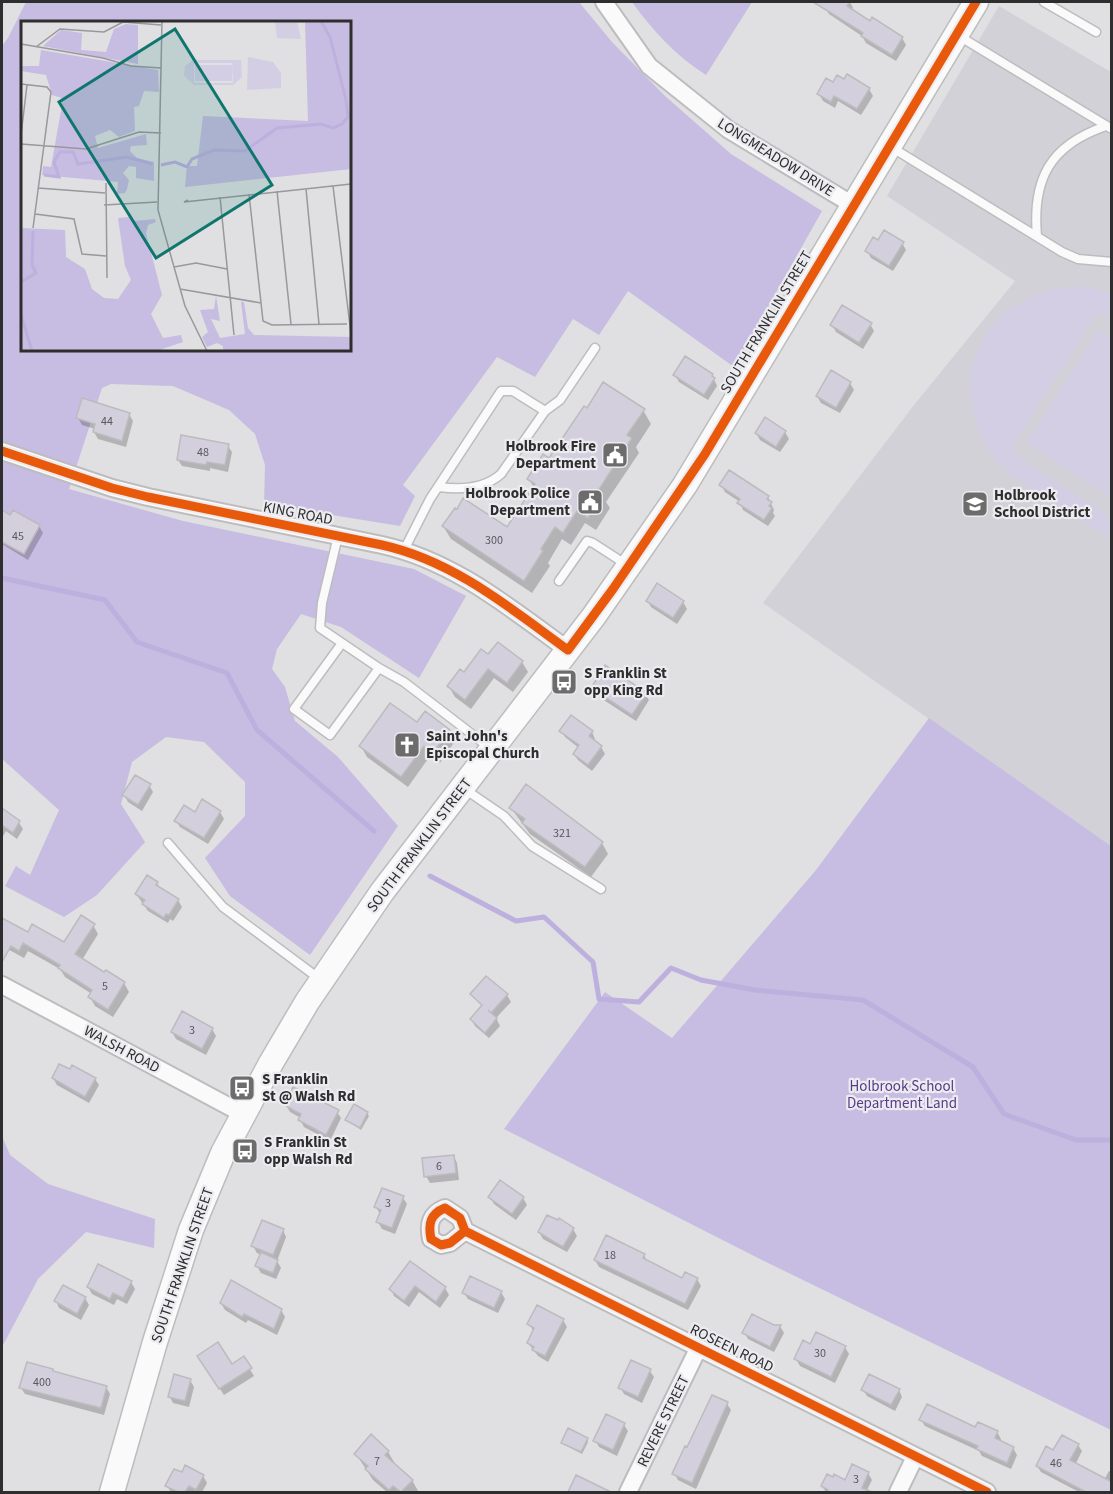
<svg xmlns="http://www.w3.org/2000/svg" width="1113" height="1494" viewBox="0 0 1113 1494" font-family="'Source Sans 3',sans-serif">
<rect width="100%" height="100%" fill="#e0dfe1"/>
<path fill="#d3d1d8" d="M999,6L1111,72V846L763,603L914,405L1015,281L887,196Z"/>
<path fill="#d4cee5" d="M1069,287H1086L1111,293V318L1097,313L1011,449L1029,465L1111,517V539L1015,478C936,413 966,299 1069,287Z
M1098,329L1111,337V497L1027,443Z"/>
<path fill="#c7bce1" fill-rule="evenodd" d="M26,2H579L612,42L665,96L731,154L822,211L734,367L628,291L599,335L573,319L535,377L497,357L403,485L415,496L400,526L264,504L265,465L255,434L229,410L173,386L111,384L102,388L69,489L183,521L414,569L466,596L419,678L341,627L301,614L277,649L272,669L285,687L295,721L338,757L398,826L310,955L230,896L205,858L245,816V782L204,742L166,737L132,762L121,804L145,842L97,895L64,917L5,886L16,866L30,875L59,810L2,759V46L8,38ZM22,22H350V350H22Z
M632,2H752L706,75C676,56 653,31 632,2Z
M929,718L1111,846V1430L762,1260L504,1129L605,992L672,1038L816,870Z
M2,1136L10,1155L48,1184L155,1219L154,1248L86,1232L38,1279L2,1347Z"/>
<path fill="#0003" d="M828,2H850L853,8L851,11L871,23L902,38L906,45L896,61L866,43L862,36L829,14L825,8Z
M833,84L869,89L873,96L861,115L838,101L835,108L823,101L819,94Z
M879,242L902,243L906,250L893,271L871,258L867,251Z
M870,324L874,331L863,349L836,332L832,325Z
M675,375H712L717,386L708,400L679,382Z
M850,383L854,390L840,413L821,403L817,396Z
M643,410L651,424L636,447L639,453L606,502L610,508L596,530L585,523L571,545L562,539L548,563L550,566L532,593L451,539L443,526L508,529L534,488L529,479L550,460Z
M129,414L133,421L126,447L98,439L94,432L95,429L82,425L78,418Z
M785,432L789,439L780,452L760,440L756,433Z
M228,446L232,452L228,472L210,468V471L182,466L178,460Z
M730,472L768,497L774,510L773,513L775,516L768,526L743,510L740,502L725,492L721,485Z
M2,512L11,517L39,526L43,533L28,560L2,544Z
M648,601L683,602L687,609L677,624L651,607Z
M489,656L522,662L528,672L513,692L494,678L471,709L455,697L449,687Z
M592,688L645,694L649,700L636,721L596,695Z
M417,724L449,731L455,741L440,763L430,756L408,787L367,757L361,746Z
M561,731L592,732L595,739L593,741L601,747L605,754L592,771L578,760L574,754L579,748L565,737Z
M149,785L153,792L142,811L128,802L124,795Z
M511,808L602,843L608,854L591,877L530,834Z
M2,810L19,823L23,829L17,839L6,831L2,838Z
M220,812L224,819L208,844L180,827L176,821L195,814Z
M157,883L161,890L178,900L182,907L173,921L170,919L168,923L148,911L136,894Z
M2,919L28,935L64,944L93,925L98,934L82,960L124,983L129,992L113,1017L95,1006L90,997L92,994L65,977L60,969L28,951L24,958L2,946Z
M472,994L507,995L511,1002L496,1018L500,1026L489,1038L475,1026L471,1019L483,1007Z
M212,1029L216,1036L206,1055L176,1039L172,1032Z
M53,1078L95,1079L99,1085L89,1103L57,1085Z
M286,1105L337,1112L341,1118L330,1141L304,1127L300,1120L301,1118L290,1112Z
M367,1113L369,1116L361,1130L347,1120Z
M454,1157L457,1163L459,1180L430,1183L426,1176Z
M501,1182L523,1198L527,1205L516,1220L494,1204L490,1197Z
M403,1198L407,1204L395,1234L382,1229L378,1222L380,1214L376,1207Z
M573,1229L577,1236L567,1252L543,1239L539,1232Z
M283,1230L286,1237L277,1261L281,1268L276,1279L261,1273L257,1266L262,1255L257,1253L253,1246Z
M644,1255L648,1263L682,1280L697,1279L701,1286L688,1310L599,1267L595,1260Z
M411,1263L445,1288L449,1295L440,1308L419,1292L409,1307L394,1296L391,1289Z
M131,1282L135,1289L127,1304L117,1299L114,1305L92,1294L88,1287Z
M501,1292L505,1299L498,1313L468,1299L464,1293Z
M85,1298L89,1305L81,1320L59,1308L56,1301Z
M221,1303L281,1310L285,1317L277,1335L248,1320L246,1323L225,1310Z
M563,1320L567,1327L548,1362L538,1356L528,1343L534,1332L529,1324Z
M773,1326H780L784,1333L774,1352L748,1339L744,1332Z
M811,1346L845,1347L849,1354L835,1383L800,1366L796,1359Z
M243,1358L254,1376L224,1395L203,1363L232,1366Z
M650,1371L654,1377L642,1403L624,1394L620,1387Z
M54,1373L106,1387L110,1394L104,1415L25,1394L21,1388Z
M190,1380L194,1387L189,1407L173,1403L170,1397Z
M863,1390H899L902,1397L895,1411L867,1396Z
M727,1404L731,1410L696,1489L678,1480L674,1473L688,1449Z
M921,1420L997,1432L1001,1439L1000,1442L1013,1448L1017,1455L1011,1469L982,1456L979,1451L925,1426Z
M624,1425L628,1431L617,1456L599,1447L595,1440Z
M587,1439L588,1442L582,1454L565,1445L563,1442Z
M1078,1445L1082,1451L1076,1463L1104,1480L1109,1471L1112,1472V1492H1087L1082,1490L1079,1492L1041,1472L1037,1466L1054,1452Z
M388,1452L394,1462L393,1464L412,1480L418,1491L416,1492H387L373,1480L356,1454Z
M868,1473L872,1480L866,1492H826L822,1486L846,1482Z
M182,1474L203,1476L207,1483L202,1492H171L167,1486Z"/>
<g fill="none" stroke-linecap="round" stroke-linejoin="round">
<path stroke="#beb0de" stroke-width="5" d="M2,578L105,600L137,642L227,673L257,730L374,831
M430,876L516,921L544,917L593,962L599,999L639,1002L671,968L701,980L755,990L863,1000L973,1067L1004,1114L1076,1140H1112"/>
</g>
<path fill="#d3cfdd" stroke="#bcbbbd" stroke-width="1.5" d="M813,2H850L847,6L870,21L872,17L903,37L892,55L861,36L863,33L857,29Z
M847,74L870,88L857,109L834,96L831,102L817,94L826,78L833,82L837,75L844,79Z
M884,230L904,242L889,266L865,251L873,237L878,240Z
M842,305L872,323L859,343L830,325Z
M685,356L713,374L712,376L715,378L704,395L673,375Z
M831,370L851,382L836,408L816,396Z
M603,382L645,409L627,435L632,438L598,491L603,494L588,518L577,511L563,533L555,527L541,549L543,551L524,581L442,526L455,508L457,509L463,498L507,527L535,484L527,479L543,454L549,458L584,406L587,408Z
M82,398L130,413L122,441L93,432L95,424L76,418Z
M765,417L786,431L776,447L755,433Z
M181,435L229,444L225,465L207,462L206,465L177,460Z
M729,470L769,496L767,499L772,502L769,506L772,508L764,520L737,503L740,499L719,485Z
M2,510L10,515L13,510L40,525L24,554L2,542Z
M657,583L684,601L673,618L646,601Z
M498,642L523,661L507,683L488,669L465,700L447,686L460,669L464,672L481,649L488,654Z
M605,665L647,693L632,715L591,688Z
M390,703L417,722L425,711L450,730L433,753L424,746L401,777L359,746Z
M571,715L593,731L589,736L602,746L588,765L573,754L579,745L559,731Z
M135,775L151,784L138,805L122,795Z
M526,784L603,842L585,867L522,823L525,819L509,808Z
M202,799L221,811L204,838L174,821L184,805L195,812Z
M2,808L20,821L13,833L2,825Z
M147,875L158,882L156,885L179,899L169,915L166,914L164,918L142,904L145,900L135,894Z
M81,915L95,924L75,954L104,972L106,970L125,982L108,1010L88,997L92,990L58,968L60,965L23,943L19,951L11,946L2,962V918L28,932L32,924L64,942Z
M486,976L508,994L491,1013L488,1010L497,1018L485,1033L470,1019L482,1005L470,994Z
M182,1011L213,1028L202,1049L171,1032Z
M59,1064L70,1069L72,1065L96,1078L85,1097L52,1078Z
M293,1087L339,1110L326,1135L298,1120L301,1114L284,1105Z
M354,1104L368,1112L360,1128L345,1120Z
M454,1155L456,1173L424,1177L422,1158Z
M500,1180L524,1197L512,1214L488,1197Z
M382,1188L404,1196L392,1228L376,1222L381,1210L374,1207Z
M547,1215L558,1220L559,1218L574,1228L563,1247L538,1232Z
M262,1220L284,1229L273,1255L251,1246Z
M606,1235L645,1254L643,1258L682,1278L685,1272L698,1278L685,1304L594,1260Z
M261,1252L278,1260L273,1273L255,1266Z
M410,1261L446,1287L436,1302L415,1286L404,1301L389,1289Z
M98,1264L132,1281L123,1298L113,1293L110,1299L87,1287Z
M470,1276L502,1291L494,1308L462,1293Z
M231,1280L282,1309L274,1329L244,1314L242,1317L220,1303Z
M63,1285L86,1297L77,1314L54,1301Z
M537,1305L564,1319L545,1356L532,1350L534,1347L527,1343L534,1328L527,1324Z
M752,1314L774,1325H781L770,1347L742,1333Z
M816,1332L846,1346L831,1377L794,1359L803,1340L810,1344Z
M218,1342L232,1364L244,1356L252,1368L219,1389L197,1356Z
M631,1360L651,1369L638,1397L618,1388Z
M27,1362L53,1369V1371L107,1386L101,1408L19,1388Z
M174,1374L191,1379L185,1401L168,1397Z
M869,1374L900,1389L891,1405L861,1390Z
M712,1395L728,1402L692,1483L672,1474L685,1446L687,1447Z
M927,1404L975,1427L978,1422L998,1431L995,1438L1014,1447L1007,1463L976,1449L978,1446L919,1420Z
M606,1414L625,1423L613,1450L593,1441Z
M568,1428L588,1438L581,1452L561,1443Z
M371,1434L389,1451L385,1455L413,1480L401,1492L393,1486L389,1490L365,1469L368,1466L354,1454Z
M1062,1435L1079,1444L1070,1460L1112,1482V1492H1086L1036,1466L1046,1446L1053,1450Z
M852,1464L869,1472L862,1488L872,1492H827L828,1490L821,1486L827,1474L833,1477L834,1474L845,1480Z
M185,1465L204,1475L196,1490L189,1486L185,1492H178L165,1486L174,1469L182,1472Z
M576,1475L611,1492H568Z"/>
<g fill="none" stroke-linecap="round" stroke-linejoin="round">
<defs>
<path id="lane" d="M1044,2L1096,32
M959,36L1112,129
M891,147L1062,252L1078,259L1112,262
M1037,236C1032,179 1050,145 1106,126
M439,487C461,490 484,489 501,474L545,411L560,400L595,348
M338,536L322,603L320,628L379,668L404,682L490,748
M404,550L430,499L501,391H513L545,411
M559,581L587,541L593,543L627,565
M342,643L294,709L330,735L379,668
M463,788L504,816L532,846L601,889
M168,843L223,907L321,980"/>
<path id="street" d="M604,2L649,66L729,130L853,205
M2,451L112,488L148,497L382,545C454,561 510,608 568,650
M2,985L243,1114
M465,1231L450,1243L441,1245L431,1239C428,1224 430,1214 445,1208L460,1218L465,1231L987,1492
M628,1492L698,1349
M898,1492L915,1457"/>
<path id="secondary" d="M112,1492L155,1342L191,1230L223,1153L271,1063L307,1002L382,892L594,616L685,485L976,2"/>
</defs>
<use href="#lane" stroke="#bdbcbe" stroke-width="11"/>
<use href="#street" stroke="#bdbcbe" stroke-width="20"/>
<use href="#secondary" stroke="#bdbcbe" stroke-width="27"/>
<use href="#lane" stroke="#fafafa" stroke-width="8"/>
<use href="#street" stroke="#fafafa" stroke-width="16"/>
<use href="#secondary" stroke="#fafafa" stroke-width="24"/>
<defs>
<path id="cycleway" d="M2,451L112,488L148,497L382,545C454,561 510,608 568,650L613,589L705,454L976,2
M465,1231L450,1243L441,1245L431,1239C428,1224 430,1214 445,1208L460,1218L465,1231L987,1492"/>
</defs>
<use href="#cycleway" stroke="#ecebef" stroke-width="13"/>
<use href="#cycleway" stroke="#e8590c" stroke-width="9"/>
</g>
<defs>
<symbol id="civic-square" viewBox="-11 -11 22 22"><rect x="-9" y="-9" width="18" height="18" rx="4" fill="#6c6c6d" stroke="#ecebef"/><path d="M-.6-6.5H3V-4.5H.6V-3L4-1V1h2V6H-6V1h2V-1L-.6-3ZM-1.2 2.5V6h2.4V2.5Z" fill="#fff"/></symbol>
<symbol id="school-square" viewBox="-11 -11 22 22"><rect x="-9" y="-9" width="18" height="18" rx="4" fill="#6c6c6d" stroke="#ecebef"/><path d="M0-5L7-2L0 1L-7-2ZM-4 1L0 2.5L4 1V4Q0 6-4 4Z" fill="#fff"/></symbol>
<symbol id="bus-square" viewBox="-11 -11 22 22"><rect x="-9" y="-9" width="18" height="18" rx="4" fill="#6c6c6d" stroke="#ecebef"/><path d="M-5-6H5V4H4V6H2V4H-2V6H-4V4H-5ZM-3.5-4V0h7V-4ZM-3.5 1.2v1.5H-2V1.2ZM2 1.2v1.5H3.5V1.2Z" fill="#fff"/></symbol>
<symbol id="church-square" viewBox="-11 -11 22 22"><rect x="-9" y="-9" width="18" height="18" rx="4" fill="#6c6c6d" stroke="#ecebef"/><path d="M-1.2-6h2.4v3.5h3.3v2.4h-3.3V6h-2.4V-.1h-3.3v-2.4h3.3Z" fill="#fff"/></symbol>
</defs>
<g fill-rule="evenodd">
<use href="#civic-square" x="600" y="440" width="30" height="30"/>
<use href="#civic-square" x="575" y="487" width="30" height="30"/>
<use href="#school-square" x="960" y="489" width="30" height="30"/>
<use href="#bus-square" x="549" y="667" width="30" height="30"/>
<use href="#church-square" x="392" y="730" width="30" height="30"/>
<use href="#bus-square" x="227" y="1073" width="30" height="30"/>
<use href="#bus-square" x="230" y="1136" width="30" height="30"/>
</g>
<g text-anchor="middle" stroke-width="4.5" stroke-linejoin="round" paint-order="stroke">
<g font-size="12" fill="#59585c">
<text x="107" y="425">44</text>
<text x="203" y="456">48</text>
<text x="18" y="540">45</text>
<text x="494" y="544">300</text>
<text x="562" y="837">321</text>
<text x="105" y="990">5</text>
<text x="192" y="1034">3</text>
<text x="439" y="1170">6</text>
<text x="388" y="1207">3</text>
<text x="610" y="1259">18</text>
<text x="820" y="1357">30</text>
<text x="42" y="1386">400</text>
<text x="377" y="1465">7</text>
<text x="1056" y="1467">46</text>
<text x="856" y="1483">3</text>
</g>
<g font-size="15" fill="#2e2e2f" stroke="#ecebef">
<text transform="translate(776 157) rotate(32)" y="5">LONGMEADOW DRIVE</text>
<text transform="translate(766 322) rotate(-59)" y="5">SOUTH FRANKLIN STREET</text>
<text transform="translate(298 513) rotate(11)" y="5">KING ROAD</text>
<text transform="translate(419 845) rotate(-53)" y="5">SOUTH FRANKLIN STREET</text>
<text transform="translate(122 1049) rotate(28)" y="5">WALSH ROAD</text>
<text transform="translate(182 1265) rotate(-71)" y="5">SOUTH FRANKLIN STREET</text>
<text transform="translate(732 1348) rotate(26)" y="5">ROSEEN ROAD</text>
<text transform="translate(663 1421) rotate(-64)" y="5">REVERE STREET</text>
</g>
<g font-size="15" font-weight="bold" fill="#2e2e2f" stroke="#ecebef" text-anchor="start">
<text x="596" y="451" text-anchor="end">Holbrook Fire<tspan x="596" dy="17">Department</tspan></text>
<text x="570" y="498" text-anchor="end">Holbrook Police<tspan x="570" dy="17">Department</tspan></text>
<text x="994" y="500">Holbrook<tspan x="994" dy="17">School District</tspan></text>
<text x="584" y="678">S Franklin St<tspan x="584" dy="17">opp King Rd</tspan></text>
<text x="426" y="741">Saint John's<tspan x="426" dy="17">Episcopal Church</tspan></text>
<text x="262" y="1084">S Franklin<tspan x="262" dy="17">St @ Walsh Rd</tspan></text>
<text x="264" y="1147">S Franklin St<tspan x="264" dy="17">opp Walsh Rd</tspan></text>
</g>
<g font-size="15" fill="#583b8a" stroke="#ecebef">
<text x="902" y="1091">Holbrook School<tspan x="902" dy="17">Department Land</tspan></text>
</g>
</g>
<g transform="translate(21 21)">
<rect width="330" height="330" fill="#e0dfe1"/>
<path d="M254,0H276L280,18L256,17ZM227,36L252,41L260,52V67L226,69ZM220,39L221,56L212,64H173L163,55L164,45L172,39ZM173,42H211L212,62H173ZM174,44H211V60H174Z" fill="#d4cee5" fill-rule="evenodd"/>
<path d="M284,0H330V148L164,166L166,145H176L182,95L287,100ZM105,3L117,4V43L22,25L40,9L61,12L60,29L85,31L93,8ZM20,29L137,49L138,71L123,70L118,85L113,86L114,110L98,116L89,109L74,115L77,127L125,113L126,124L110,125L109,130L116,137L133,141V160L115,157V146L108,145L102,152L108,159L106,168L104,172L96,173L97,161L21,154L22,145L30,146L41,84V77L31,74L25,54L0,50V45H18ZM108,196L114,200L134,198L135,201L127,204L125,212L141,274L130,293L142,317L160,314L162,321L135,330H0V207L44,209L45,236L64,248L71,268L83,277L97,278L110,259L104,245L97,197ZM195,275L199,300L190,298L199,317L224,313L220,281H223L227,307L233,314L330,316V330H202V325L196,322L186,326L181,316L187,311L179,289L193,288Z" fill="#c7bce1"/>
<path fill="none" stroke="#beb0de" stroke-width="3" d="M140,144L154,141L166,146L171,138L193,129L224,130L256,107L300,103L312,107L321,103L327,96L325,79L309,16L300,0M23,154L38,156L33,141L39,131H52L57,143L106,136L131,143M0,261L15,252L11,244L12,210M0,294L11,330"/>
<path fill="none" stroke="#99989a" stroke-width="1.5" d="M141,0L137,189L164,285L186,330M0,23L82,37L110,45L140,47M15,26L39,8L83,11L102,1L140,4M0,63L26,66L30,71L12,207M0,114L6,64M0,123L65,128L118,111L140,112M85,162L86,257M312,165L330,313M17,167L84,172M285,168L298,303M256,170L270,303M228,173L242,300L251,304L326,303M199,176L213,314M167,179L163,181L330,163M83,184L136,181M14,193L53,198L61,233L85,235M153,246L175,242L206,248M159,268L240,282"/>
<path fill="#0f766e" fill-opacity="0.15" stroke="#0f766e" stroke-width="3" d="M154,8L251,164L135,237L38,81Z"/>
<rect width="330" height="330" fill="none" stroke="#2e2e2f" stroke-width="3"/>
</g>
<rect width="1113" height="1494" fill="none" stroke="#2e2e2f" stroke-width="6"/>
</svg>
